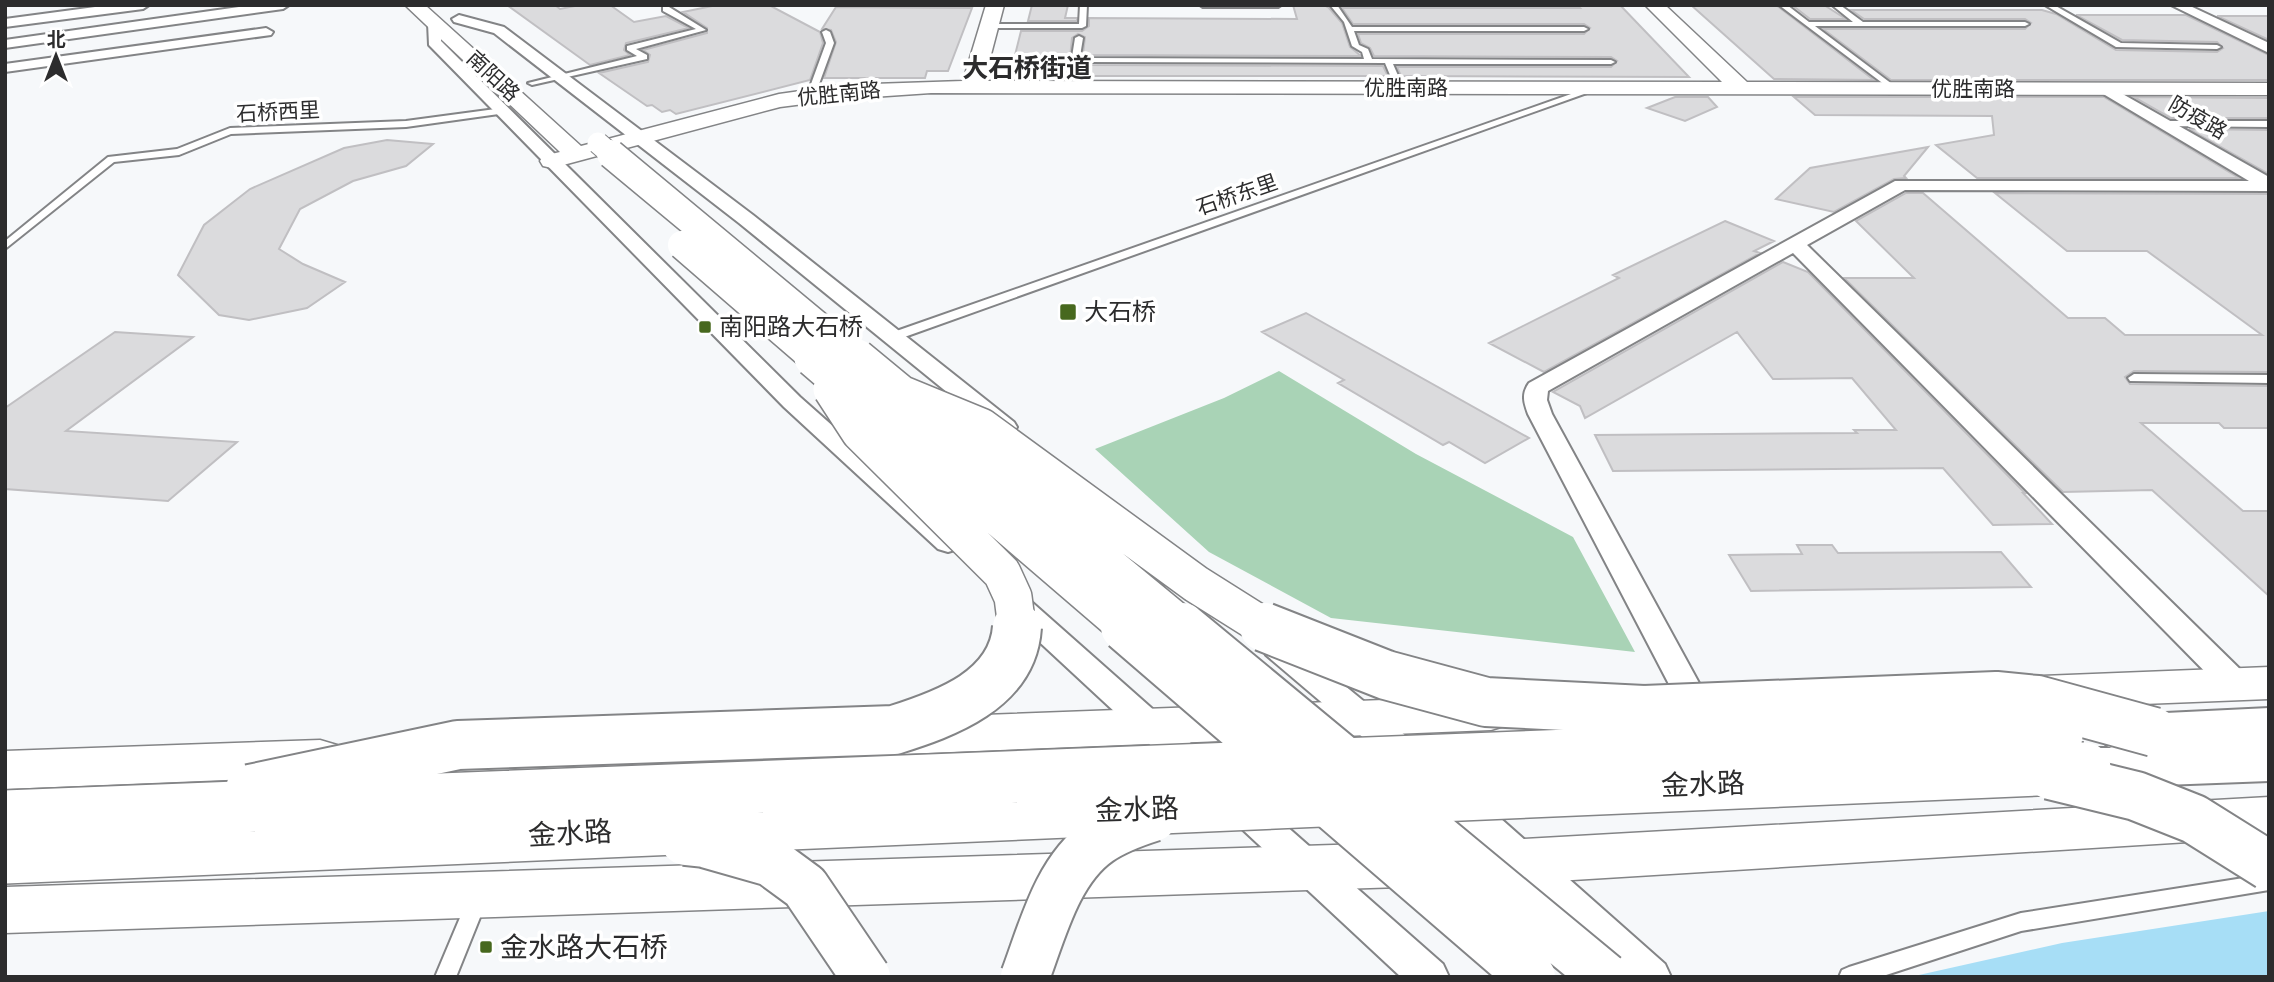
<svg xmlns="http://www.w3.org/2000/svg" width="2274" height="982" viewBox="0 0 2274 982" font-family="'Sofia Sans Condensed','Noto Sans SC',sans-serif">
<rect width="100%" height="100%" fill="#f6f8fa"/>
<path fill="#a9d3b6" d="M1279,371L1416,454L1573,537L1635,652L1331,618L1209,552L1095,449L1224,398Z"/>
<path fill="#a7def6" d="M2269,911V977H1910L2062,943Z"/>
<path fill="#dbdbdd" stroke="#c0bfc2" stroke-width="2" d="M507,5H555L560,9L580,5H610L634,22L666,16L689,28L626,43L624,50L630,55L590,65Z
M717,5H769L820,32L823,43L810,80L676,114L670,110L662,112L652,105L647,106L599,73L648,62L650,55L643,50L707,33V28L683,12Z
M1032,5H1068L1065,18H1077V21H1028Z
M1293,5H1324L1329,8L1342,23L1350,47L1361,56L1087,55L1083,54L1085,37L1078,34L1072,38L1070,58L1087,65L1383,66L1388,76H1042L1043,71H1011L1021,31H1082L1089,26V18L1297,19Z
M1577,5H1620L1689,77L1401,76L1397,67H1611L1617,61L1611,57L1374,56L1370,48L1361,43L1358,34H1584L1590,28L1584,24H1353L1342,8H1580Z
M1691,5H1776L1874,80L1774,79Z
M1792,5H1824L1846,19H1810Z
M836,7L972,8L948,71H927L925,78H824L836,42L831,30L822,29Z
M1851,10H2042L2056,14L2116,50L2217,52L2223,48L2217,42L2122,40L2076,15H2186L2269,55V80H1891L1823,29H2025L2031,23L2025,19H1864Z
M2217,16H2269V40Z
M1675,97H1708L1717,107L1685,121L1647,108Z
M1794,97H2104L2239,178H1977L1936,145L1994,135L1992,116L1815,115Z
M2134,97L2269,98V118H2171Z
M2189,129L2269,130V174Z
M387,140L433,144L406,166L353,181L300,209L279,249L303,264L345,282L307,308L249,320L219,315L178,275L204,225L250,189L344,148Z
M1928,147L1904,176L1906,178L1894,179L1834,212L1776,199L1810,168Z
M1906,193H1923L2068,318H2105L2125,335H2262L2147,251H2067L1995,193L2269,194V372L2134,371L2125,377L2130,384L2269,386V428H2224L2219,423H2141L2243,511H2269V596L2152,490L2063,492L1844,278H1914L1856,221Z
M1725,221L1774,241L1754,251L1760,253L1544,372L1489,343L1619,278L1613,275Z
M1783,262L1808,272L2025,493H2023L2052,524L1993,525L1943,468L1613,471L1595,435L1857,433L1854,430H1896L1852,378L1773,379L1737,332L1585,418L1580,406L1553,392Z
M1306,313L1354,340L1529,438L1485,463L1449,442L1443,445L1338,383L1344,380L1262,332Z
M115,332L193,337L66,431L237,442L168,501L5,489V408Z
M1797,545H1832L1838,553L2001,552L2031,587L1751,591L1729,555L1802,554Z"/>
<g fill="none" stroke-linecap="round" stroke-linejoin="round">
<defs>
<path id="lane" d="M1080,5H1087L1086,26L1082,28H989L985,26L989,24H1079Z
M1200,5H1281L1278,7H1203Z
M1330,5H1337L1352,27H1584L1588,29L1584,31H1354L1359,45L1368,49L1372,59L1611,60L1615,62L1611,64H1393L1403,87L1399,89L1395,87L1385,63L1087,62L1072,57L1075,38L1079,36L1083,38L1080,56L1087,58L1364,59L1362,52L1352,46L1344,22Z
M1779,5H1787L1809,22H1853L1832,5H1840L1863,22H2025L2029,24L2025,26H1815L1896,87V91H1893Z
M2045,5H2054L2121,43L2217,45L2221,47L2217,49L2116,47Z
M663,7H669L706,30L636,49L647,55V59L532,85L528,83L637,56L627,50V46L696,29L663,11Z
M826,30L830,32L834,43L815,95L811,97L807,95L826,43L822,32Z
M1591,87L1598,89L896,340L892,341L886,337L888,334Z
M503,108L507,111L506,113L406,127L231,134L179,155L114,162L5,249V241L108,157L177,149L230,128L406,121Z
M2165,121H2269V127L2162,126V122Z
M2134,374L2269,375V383L2130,381L2128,378Z
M2269,874V890L2021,931L1880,977H1839L1842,970L1849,967L2021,913Z
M477,891L484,894L487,900L456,977H435L470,894Z"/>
<path id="street" d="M110,5H149L143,9L5,27V19Z
M253,5H289L283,9L5,48V40Z
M2171,5H2188L2269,43V53Z
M459,15L504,27L753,215L1014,422L1017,427L1014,432L1005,434L996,432L739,223L494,33L454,22L452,19Z
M435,19L442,23L441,41L800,397L958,537L962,543L958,549L948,552L938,549L784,407L429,45L428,23Z
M266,28L273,32L271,35L5,72V64Z
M2105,84L2269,177V191L1905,190L1807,245L2248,677L2253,685L2248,693L2237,697L2226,693L1793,253L1548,391L1547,400L1552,414L1711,705L1706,713L1695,717L1684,713L1528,414C1524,403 1521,394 1529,383L1895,181H2249L2100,92L2097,89Z
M1016,594L1026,597L1209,759L1214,768L1209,777L1197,781L1185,777L1006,611L1001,604L1006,597Z
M1277,636L1288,639L1423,750L1428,759L1423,768L1411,772L1399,768L1266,655L1262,647L1266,639Z
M1453,783L1465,787L1665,964L1671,977H1623L1441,807L1436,797L1441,787Z
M1239,791L1251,795L1443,964L1449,977H1401L1227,815L1222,805L1227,795Z"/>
<path id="secondary" d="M405,5H425L581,146L779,94L843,85L963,81L986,5H1004L984,81L1722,82L1645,5H1665L1747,82L2269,83V95L931,93L843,99L780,107L552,168L543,166L540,161L543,156L560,152Z
M2269,667V699L2042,708L2026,704L2020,692L2026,680L2042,676Z
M1491,696L1507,701L1514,713L1507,725L1491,730L902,754L886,749L879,736L886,723L902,718Z
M320,740L337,745L343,758L337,771L320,776L5,789V751Z
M2269,797V837L1524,883L5,933V887L1524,839Z"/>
<path id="primary" d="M2269,708V781L2085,788L2068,782L2060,768L2068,754L2085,748H2112L2107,746L2100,733L2107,720L2124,715Z"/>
</defs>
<use href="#lane" stroke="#838486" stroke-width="4"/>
<use href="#street" stroke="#838486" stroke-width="4"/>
<use href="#secondary" stroke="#838486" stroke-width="3"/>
<use href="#primary" stroke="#838486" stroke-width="4"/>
<use href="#lane" fill="#fff" fill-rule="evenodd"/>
<use href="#street" fill="#fff" fill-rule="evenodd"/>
<use href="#secondary" fill="#fff" fill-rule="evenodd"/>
<use href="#primary" fill="#fff" fill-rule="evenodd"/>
<defs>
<path id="secondary-bridge-far3" d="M598,143L613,156"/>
<path id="secondary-bridge-far2" d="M611,154L859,360
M682,245L815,360"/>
<path id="secondary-bridge-far1" d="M813,358L1127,628
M857,358L1184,628
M832,389L860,432L1002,573L1013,597L1017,628
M903,395L981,427L1196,584L1266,628"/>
<path id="secondary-bridge" d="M1125,627L1531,977
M1182,627L1605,977
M1264,627L1386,675L1486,702L1644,710L1996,696L2037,700L2154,732
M2050,775L2136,796L2194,819L2269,866
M250,789L458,745L894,730C945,714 1013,690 1017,627
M685,841L704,843L771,862L805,887L866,977
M1025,977C1042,932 1057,870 1099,841C1115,830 1134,823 1153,817"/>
<path id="primary-bridge" d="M5,816L2057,736
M5,858L2085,768"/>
</defs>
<use href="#secondary-bridge-far3" stroke="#838486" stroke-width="23" stroke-linecap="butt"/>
<use href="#secondary-bridge-far2" stroke="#838486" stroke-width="31" stroke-linecap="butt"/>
<use href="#secondary-bridge-far1" stroke="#838486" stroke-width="40" stroke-linecap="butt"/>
<use href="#secondary-bridge" stroke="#838486" stroke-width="52" stroke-linecap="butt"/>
<use href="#primary-bridge" stroke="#838486" stroke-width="54" stroke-linecap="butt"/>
<use href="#secondary-bridge-far3" stroke="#fff" stroke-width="21"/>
<use href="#secondary-bridge-far2" stroke="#fff" stroke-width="28"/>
<use href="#secondary-bridge-far1" stroke="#fff" stroke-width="37"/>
<use href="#secondary-bridge" stroke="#fff" stroke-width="48"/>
<use href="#primary-bridge" stroke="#fff" stroke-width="51"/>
</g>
<g fill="#47681e" stroke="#fff" stroke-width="2.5">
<rect x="1059" y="303" width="18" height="18" rx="3.5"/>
<rect x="698" y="320" width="14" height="14" rx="3.5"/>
<rect x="479" y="940" width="14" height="14" rx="3.5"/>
</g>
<g text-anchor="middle" stroke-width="7" stroke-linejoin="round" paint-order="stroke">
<g font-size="21" fill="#2c2c2d" stroke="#fff">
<text transform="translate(493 76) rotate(43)" y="7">南阳路</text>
<text x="1406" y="95">优胜南路</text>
<text x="1973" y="96">优胜南路</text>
<text transform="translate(839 94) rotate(-6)" y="7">优胜南路</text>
<text transform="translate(278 112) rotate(-3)" y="7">石桥西里</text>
<text transform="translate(2198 118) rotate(30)" y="7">防疫路</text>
<text transform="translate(1237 195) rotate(-19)" y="7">石桥东里</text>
</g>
<g font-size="24" fill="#2c2c2d" stroke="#fff" text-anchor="start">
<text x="1084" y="320">大石桥</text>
<text x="719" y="335">南阳路大石桥</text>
</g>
<g font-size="26" font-weight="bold" fill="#2c2c2d" stroke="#fff">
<text x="1027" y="77">大石桥街道</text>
</g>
<g font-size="28" fill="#2c2c2d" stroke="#fff">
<text transform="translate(1703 784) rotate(-2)" y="10">金水路</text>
<text transform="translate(1137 809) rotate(-2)" y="10">金水路</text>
<text transform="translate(570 833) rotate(-3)" y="10">金水路</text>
</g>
<g font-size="28" fill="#2c2c2d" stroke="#fff" text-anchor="start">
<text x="500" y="957">金水路大石桥</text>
</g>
</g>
<rect width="2274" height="982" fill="none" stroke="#2c2c2d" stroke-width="14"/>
<g transform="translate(56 56)" stroke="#ffffff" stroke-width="5" paint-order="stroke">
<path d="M0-5L12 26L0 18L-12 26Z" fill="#2c2c2d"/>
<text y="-10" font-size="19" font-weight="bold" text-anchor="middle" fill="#2c2c2d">北</text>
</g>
</svg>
